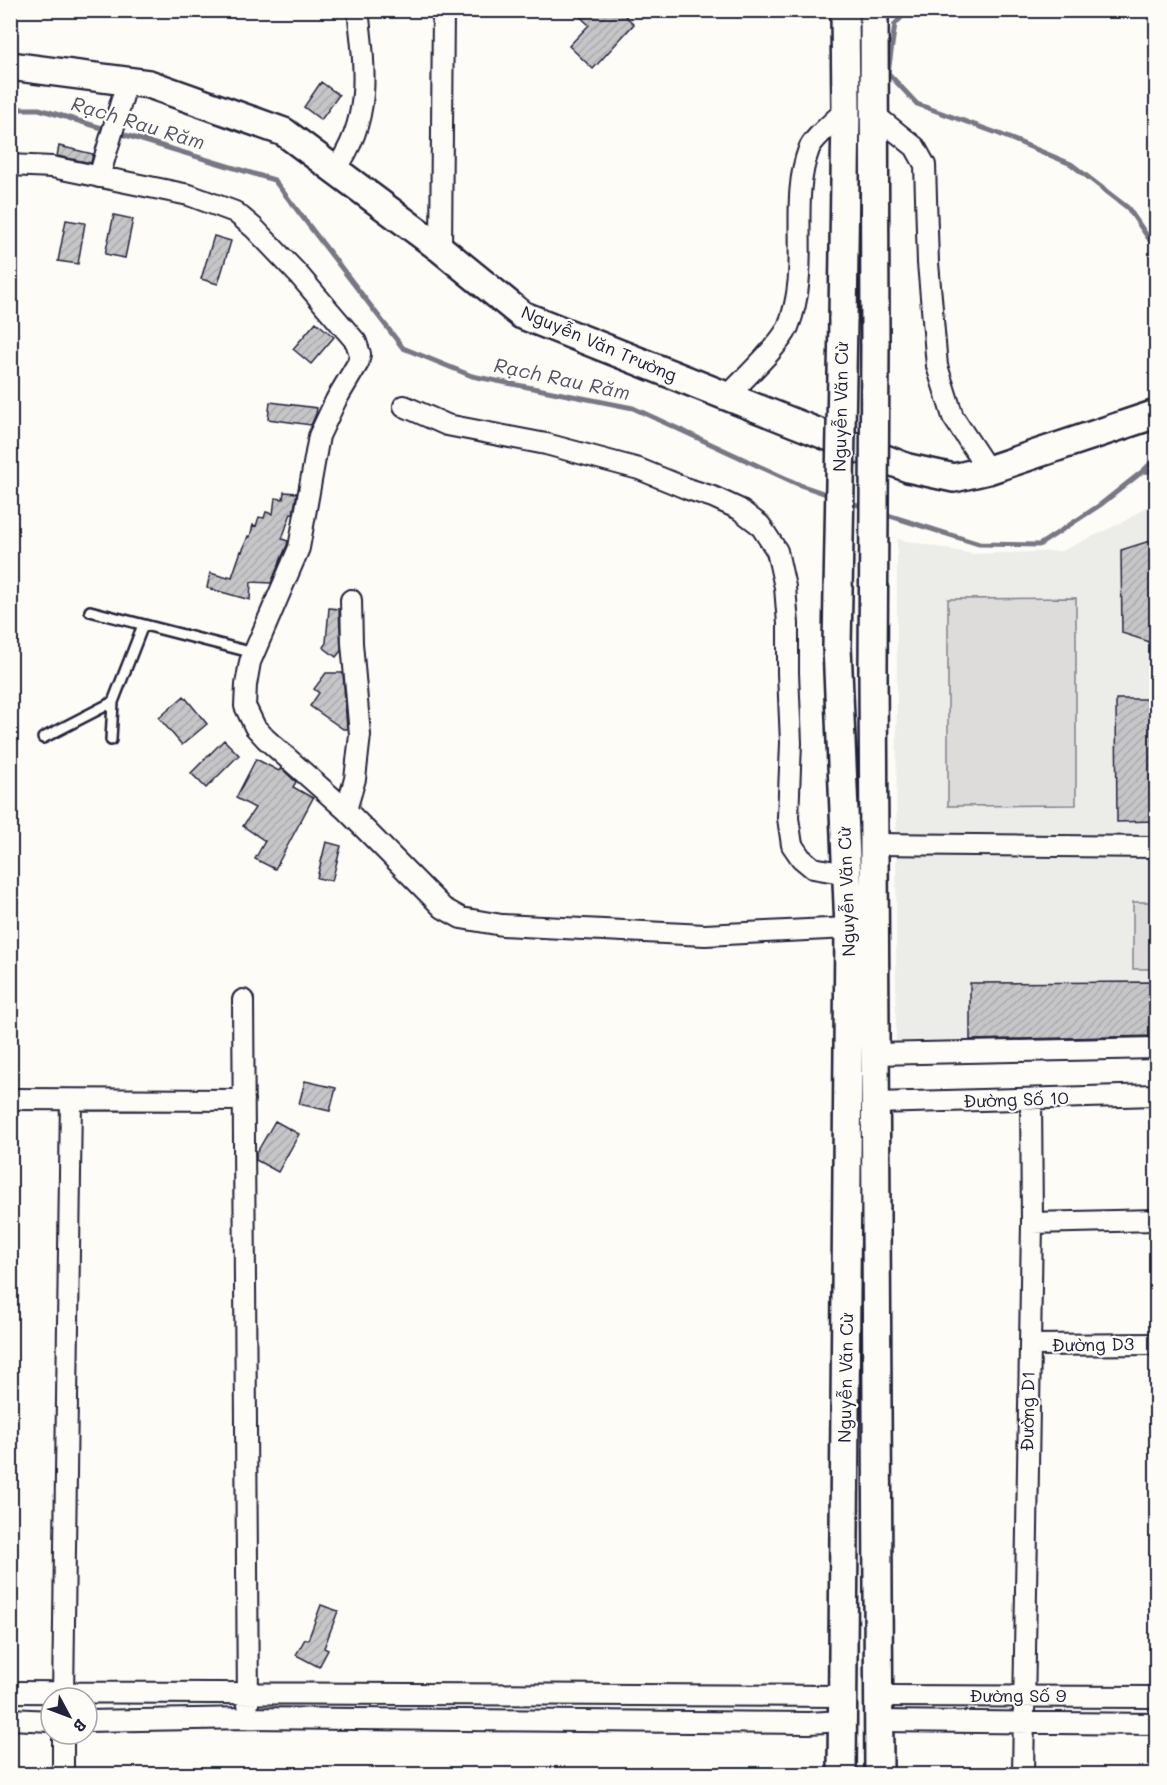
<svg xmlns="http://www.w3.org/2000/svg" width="1167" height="1785" viewBox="0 0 1167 1785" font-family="Mali,sans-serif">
<defs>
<pattern id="building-hatch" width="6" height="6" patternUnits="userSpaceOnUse" patternTransform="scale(1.5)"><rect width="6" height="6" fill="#c6c6c8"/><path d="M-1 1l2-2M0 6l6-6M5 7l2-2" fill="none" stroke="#aaaaad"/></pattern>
</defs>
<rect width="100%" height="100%" fill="#fdfcf7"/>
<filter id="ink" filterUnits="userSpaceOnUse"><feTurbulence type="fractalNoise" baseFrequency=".0167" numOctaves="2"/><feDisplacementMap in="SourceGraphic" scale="12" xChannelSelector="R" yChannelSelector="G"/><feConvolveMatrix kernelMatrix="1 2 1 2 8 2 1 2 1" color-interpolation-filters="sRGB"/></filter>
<g filter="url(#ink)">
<path fill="#ecece9" d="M1156,500V1053L896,1054L897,539L972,554L1062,551L1125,521Z"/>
<path fill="#dddcdb" stroke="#807f8b" stroke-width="1.5" d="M1076,598V805L948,806V599Z
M1133,902H1156V969H1133Z"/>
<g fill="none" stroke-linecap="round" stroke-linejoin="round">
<path stroke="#787885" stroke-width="5" d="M908,10L895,24L888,73L917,104L997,133L1071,164L1128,208L1156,249
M10,109H39L274,180L403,348L472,376L633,408L800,485L832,496
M1143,471L1156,458
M847,501L866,508
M881,513L979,544L1039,545L1100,505L1143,471L1156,472"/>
</g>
<path fill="url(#building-hatch)" stroke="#22223b" stroke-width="1.5" d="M573,10H619L634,24L593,69L569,46L589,25Z
M321,82L339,95L321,120L304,107Z
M59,146L93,154L91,163L57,156Z
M114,215L133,219L125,258L105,254Z
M66,220L85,223L78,264L58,261Z
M214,236L231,241L218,284L201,279Z
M316,322L334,337L311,364L293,349Z
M270,402L317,408L316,414L311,425L268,419Z
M284,492L297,493L293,514L291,513L282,539L288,541L287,545L271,583L251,582L250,600L207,588L210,573L228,578V576L232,577L241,551L242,552L248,536L250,537L253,525L256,526L259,517L264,518L266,512L273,514L275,498L283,499Z
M1156,539V644L1122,633L1121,550Z
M329,608L339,609L341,651L336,657L323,647L326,643Z
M326,673H343L347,729H343L310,706L319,693L314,689Z
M184,696L207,724L182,745L159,718Z
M1116,699H1156V821L1117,822Z
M224,740L239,755L206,788L191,773Z
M256,759L279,771L281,768L296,782L293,787L313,798L275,869L255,859L265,841L243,826L255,808L236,798Z
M326,842L341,846L332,881L317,878Z
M1156,982V1036L970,1040V983Z
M305,1081L336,1088L330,1111L299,1104Z
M275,1121L299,1134L278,1172L256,1160V1154Z
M321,1605L338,1611L324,1648L328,1650L319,1667L296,1655L305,1639L308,1640Z"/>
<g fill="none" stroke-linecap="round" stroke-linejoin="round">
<defs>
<path id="lane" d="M90,611L254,653
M43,738L113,702L143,625
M111,740L113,702"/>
<path id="street" d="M875,115L915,147L925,165L928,263L937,366L953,417L988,470
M10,165L52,167L189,195L235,212L254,228L298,274L356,342L360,354L358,363L336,400L319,436L299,548L250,662L246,685L245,706L255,727L266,739L346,810L443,908L461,918L502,925L705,935L849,928
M335,170C372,120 365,69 358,10
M99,177L127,82
M441,249L443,10
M727,397C742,380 780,346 788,327C812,269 788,205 809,149C813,138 836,120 846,109
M404,406L447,425L546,444L639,469L688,489L713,497L739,509L760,525L777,551L785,587L788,624V673L791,743L788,818L792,845L801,858L813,868L847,874
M346,810L355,779L360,735L352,643L351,600
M874,844L1156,847
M243,1000L248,1705
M875,1054L1156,1048
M10,1099L244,1100
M876,1103L1156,1095
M1032,1223L1156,1220
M1030,1345L1156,1344
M10,1692L843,1696
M880,1696L1156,1697
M63,1698L71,1100
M10,1719L51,1721
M87,1721L248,1718L809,1723L842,1721
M880,1721L1156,1724
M63,1734V1774
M1023,1774L1032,1223L1031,1099"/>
<path id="secondary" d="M874,10L875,343
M10,66L149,84L284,132L441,249L522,315L908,468L954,478L988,470L1156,414
M843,320L846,109L845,10
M837,647L849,928L842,1774
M873,671L879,1774"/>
</defs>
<use href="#lane" stroke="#22223b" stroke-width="14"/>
<use href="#street" stroke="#22223b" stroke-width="24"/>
<use href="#secondary" stroke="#22223b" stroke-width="32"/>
<use href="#lane" stroke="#fdfcf7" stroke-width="9"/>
<use href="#street" stroke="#fdfcf7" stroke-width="20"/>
<use href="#secondary" stroke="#fdfcf7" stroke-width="27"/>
<defs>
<path id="secondary-bridge" d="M837,647L843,320
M873,671L875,343"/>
</defs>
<use href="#secondary-bridge" stroke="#22223b" stroke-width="32" stroke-linecap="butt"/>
<use href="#secondary-bridge" stroke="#fdfcf7" stroke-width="27"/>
</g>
</g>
<g text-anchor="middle" stroke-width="4.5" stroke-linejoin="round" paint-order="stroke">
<g font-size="18" fill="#22223b" stroke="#fdfcf7">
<text transform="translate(599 344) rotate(23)" y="6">Nguyễn Văn Trường</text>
<text transform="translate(841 407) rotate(-89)" y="6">Nguyễn Văn Cừ</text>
<text transform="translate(847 892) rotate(-92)" y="6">Nguyễn Văn Cừ</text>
<text transform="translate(1016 1100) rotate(-2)" y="6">Đường Số 10</text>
<text transform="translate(1093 1345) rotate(-1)" y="6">Đường D3</text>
<text transform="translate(846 1378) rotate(-89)" y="6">Nguyễn Văn Cừ</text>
<text transform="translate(1028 1411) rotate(-89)" y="6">Đường D1</text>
<text x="1018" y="1702">Đường Số 9</text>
</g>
<g font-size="20" font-style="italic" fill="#545466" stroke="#fdfcf7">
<text transform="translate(138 123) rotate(17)" y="7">Rạch Rau Răm</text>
<text transform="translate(562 379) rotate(12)" y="7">Rạch Rau Răm</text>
</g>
</g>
<rect width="1167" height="1785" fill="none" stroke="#fdfcf7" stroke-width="36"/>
<rect x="18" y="18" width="1131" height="1749" fill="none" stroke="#22223b" stroke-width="2" filter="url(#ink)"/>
<g transform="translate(69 1716) rotate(131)"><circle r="28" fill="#fdfcf7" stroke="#a5a5ac" stroke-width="1.5"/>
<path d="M0-4.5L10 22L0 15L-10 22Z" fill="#22223b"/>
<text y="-9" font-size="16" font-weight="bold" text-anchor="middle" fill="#22223b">B</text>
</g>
</svg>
